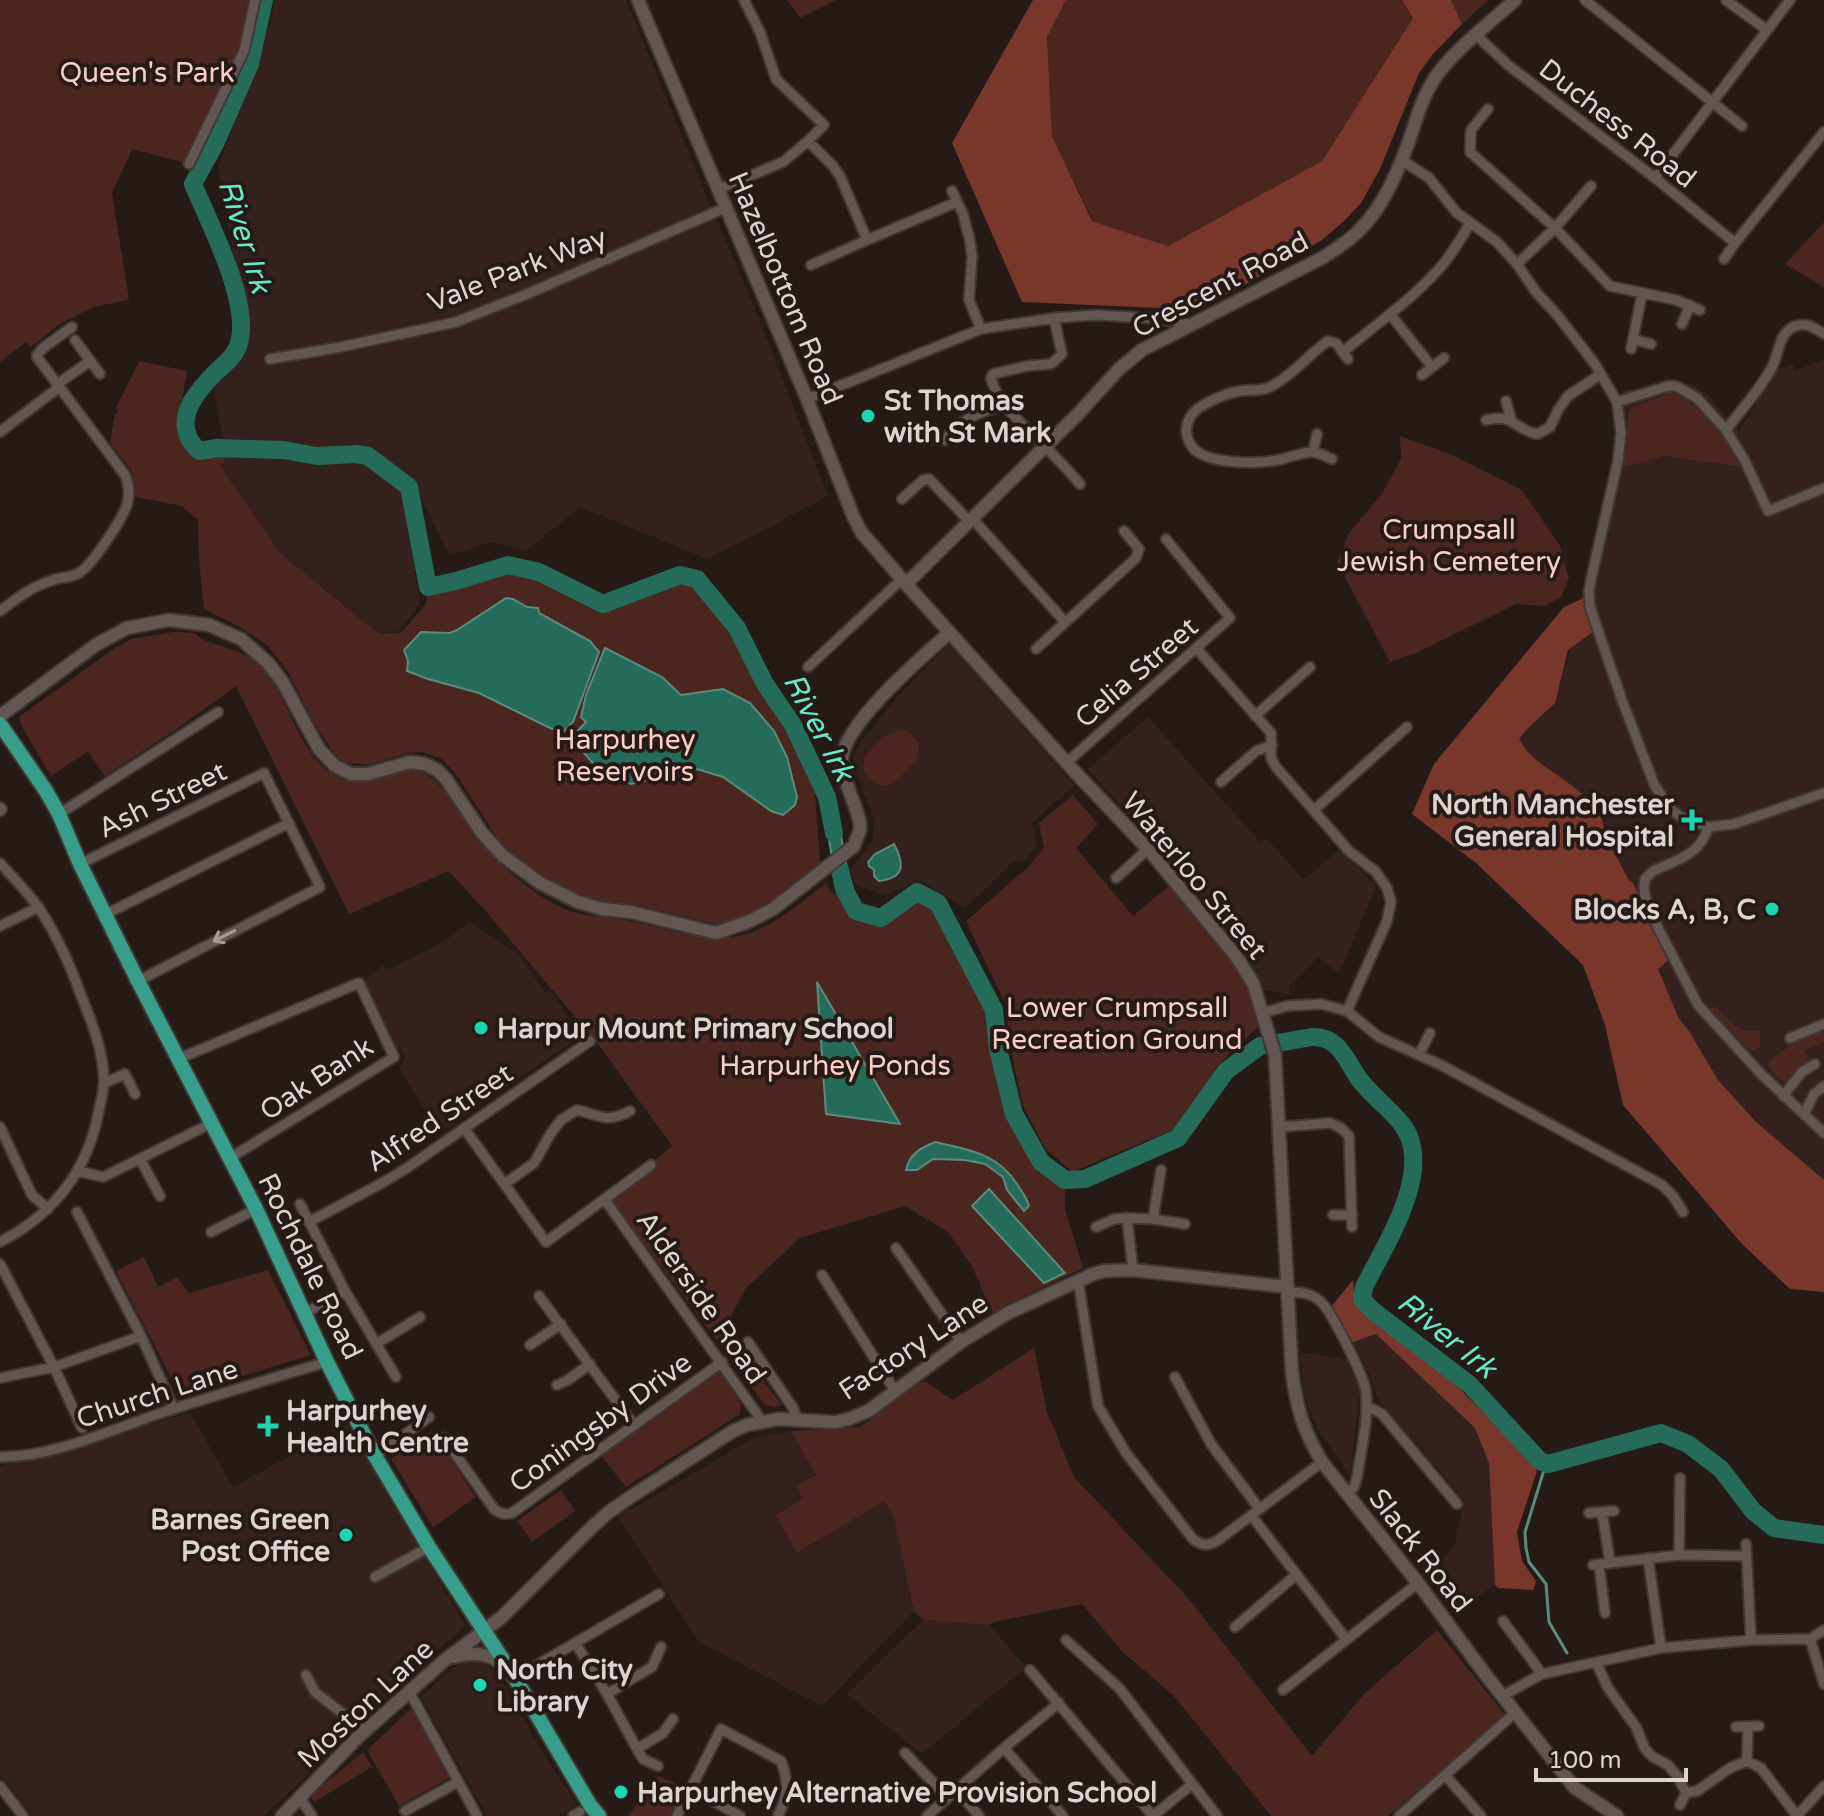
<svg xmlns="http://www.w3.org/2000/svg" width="1824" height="1816" viewBox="0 0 1824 1816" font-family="'Varela Round',sans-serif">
<rect width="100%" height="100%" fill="#261a17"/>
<path fill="#34211d" d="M275,0H626L708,200L756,311L828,496L708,559L580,507L527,550L492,542L449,555L414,482L369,449L352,444L315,451L223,442L214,388L248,337L218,167L266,40Z
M1824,359V1204L1739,1130L1508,751L1568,662L1575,615L1621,480L1626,434L1622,390L1692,384L1708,395L1739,431L1777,370L1793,364L1795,371Z
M286,454L317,460L362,458L402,487L420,603L399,631L379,634L281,554L221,467L227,455Z
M949,644L1074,785L1032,823L1037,845L1026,860L1013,862L965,908L921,881L882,895L853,883L850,869L860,858L873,839L874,819L855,770L853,758L860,743L900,694Z
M1148,717L1260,842L1266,838L1304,880L1339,850L1376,886L1339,974L1318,957L1289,986V994L1263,990L1233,930L1159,849L1088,769Z
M469,922L519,955L545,992H552L581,1036L442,1131L426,1109L425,1110L399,1068L403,1063L405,1057L401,1048L396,1047L364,981L384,965L388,970L446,940Z
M1376,1333L1475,1428L1489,1463L1495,1585L1456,1611L1426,1574L1454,1547L1464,1500L1379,1400L1366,1366L1353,1342Z
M1300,1352L1347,1360L1360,1388L1350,1475L1317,1428L1304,1394Z
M190,1413L233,1487L347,1425L465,1625L264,1816H32L0,1774V1466Z
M791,1431L816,1475L804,1499L798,1553L884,1500L893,1515L914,1611L822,1706L699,1642L617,1515L649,1500L755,1437Z
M923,1620L989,1625L1026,1667L922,1754L847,1694Z
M469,1660L480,1662L495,1670L551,1766L577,1804L558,1816H487L421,1697L454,1667Z"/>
<path fill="#4a261f" d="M0,0H252L245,33L186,163L132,149L112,193L129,300L93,307L58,325L31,347L26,342L0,362Z
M787,0H836L800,18Z
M1066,0H1402L1413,18L1322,161L1168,246L1093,221L1052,136L1047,37Z
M1451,0H1488L1462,24Z
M1824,222V287L1785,264Z
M139,361L187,371L177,429L214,452L227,455L221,467L281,554L379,634L401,633L426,604L427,591L507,569L535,576L602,607L677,582L695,585L732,632L759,690L790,730L815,794L821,870L759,911L719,925L638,905L582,900L551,884L511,854L498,839L456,774L442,759L422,752L407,753L369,765L343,762L334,753L315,725L288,672L269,647L242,628L204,609L199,561L198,520L182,506L136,497L132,471L110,443L115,414L118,411L116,408Z
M1671,392C1706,409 1724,433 1742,467L1664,456L1623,467L1629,413L1631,408Z
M1400,436L1454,456L1522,490L1560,546L1569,578L1561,597L1545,606L1516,604L1416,653L1390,662L1337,562L1349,533L1382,494L1401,459Z
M173,632C179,632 186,632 192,633C198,634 197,636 202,639C217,646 241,650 254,660C292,689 297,772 351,781C372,785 395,772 416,767C424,773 434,778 440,786C462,810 476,840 500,863C519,881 545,902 570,911C588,917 611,917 630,921C665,928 702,942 738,936C772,929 799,904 826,883L831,892L873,909L912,900L932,908L989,1011L994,1053L1009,1117L1036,1166L1065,1189V1209L1083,1268L1006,1305L993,1314L972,1266L948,1232L905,1206L800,1238L746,1288L724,1329L782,1405L775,1407L765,1405L610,1198L672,1146L598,1044L489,915L449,871L349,914L236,686L174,731L105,776L88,751L51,776L22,727L19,717L115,648L132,639Z
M903,730L910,733L919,744L917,760C909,767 902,777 893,783C878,791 861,777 864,761C866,754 871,750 876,745C884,736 890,732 903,730Z
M1073,795L1098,824L1076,848L1133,916L1169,886L1213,932L1235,961L1261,1024L1218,1065L1177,1128L1072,1172L1045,1148L1024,1108L1015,1071L1005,1003L966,921L1027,868L1044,848L1039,823Z
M1715,1006C1728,1019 1739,1035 1759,1030L1761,1041L1760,1047L1754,1051L1750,1050L1710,1009Z
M1824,1031V1042L1805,1050L1809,1060L1799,1067L1787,1082L1782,1081L1769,1068V1061L1794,1043Z
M144,1257L158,1287L177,1277L189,1293L268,1270L311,1355L180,1395L116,1271Z
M1034,1348L1047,1412L1074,1477L1188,1598L1312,1756L1364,1694L1437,1630L1505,1715L1388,1816H1271L1174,1696L1122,1651L1082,1604L994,1622L989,1625L923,1620L914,1611L893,1515L884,1501L797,1553L776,1515L803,1499L797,1486L816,1475L791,1431L860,1427L918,1383L926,1382L953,1400Z
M716,1373H723L741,1405L740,1414L626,1487L600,1454Z
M432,1431L476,1497L433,1527L391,1459Z
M561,1490L575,1511L532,1542L517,1521Z
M412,1708L449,1778L399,1806L367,1750Z
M363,1752L372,1767L314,1802L310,1796Z
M657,1776L685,1787L671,1816H628Z"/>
<path fill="#78372a" d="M1033,0H1066L1047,37L1052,136L1092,221L1168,246L1322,161L1413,18L1402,0H1451L1462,24L1433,54L1419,73L1380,169L1361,203L1344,221L1322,240L1231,293L1181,309L1022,302L952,143Z
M1586,597L1593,632L1568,650L1555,703L1527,729L1519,739C1523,745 1526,751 1531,755C1552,776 1605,798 1604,832L1629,881L1633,883L1670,959L1658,969L1679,1019L1689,1031L1718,1080L1755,1121L1824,1180V1292L1790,1289L1742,1244L1623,1105L1605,1025L1583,965L1476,863L1412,814L1434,764L1564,607Z
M1353,1280L1355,1302L1379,1325L1458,1387L1533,1463L1537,1471L1517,1532L1522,1561L1536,1581L1533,1590L1498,1588L1495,1585L1489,1463L1475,1428L1376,1334L1353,1342L1331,1307Z"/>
<path fill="#246b5a" stroke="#5c8a7e" stroke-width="2" d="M506,598L513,599L527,607L538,608L539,613L590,641L599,652L573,722L564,731L552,729L479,693L428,679L407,671L408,661L404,650L421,632L450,633L457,630Z
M605,648L662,677L681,695L723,689L750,703L774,731L787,757L797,797L795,805L783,815L771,811L723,777L697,769L631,784L598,769L571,738L586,722L581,717L586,695Z
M836,808L847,869L853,889L840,894L835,877L825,814Z
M894,844C904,863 906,878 879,881L874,876V870L869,866L868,862L875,854Z
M817,982L900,1124L826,1114Z
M935,1142C969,1150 997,1153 1017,1184C1022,1192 1027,1198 1029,1206L1024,1211L1007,1190L1003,1177L985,1164L965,1160L933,1159L917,1170H906C910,1153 921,1148 935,1142Z
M989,1189L1065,1273L1044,1283L972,1206Z"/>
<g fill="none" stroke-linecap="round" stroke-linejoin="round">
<path stroke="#5c8a7e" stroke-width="3" d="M1540,1461L1544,1470L1525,1532L1526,1548L1529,1562L1546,1584L1549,1622L1567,1653"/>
<path stroke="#246b5a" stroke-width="18" d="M264,0L250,64L216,142L193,184C209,223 251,302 239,343C236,355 225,364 216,372C200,388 178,412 188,436C190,442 195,447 199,451L217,448L283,450L317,456L356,454L368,456L409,487L428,587L456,581L508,565L539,572L603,604L680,575L697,579L737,628L765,684L793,725L827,797L834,833
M840,870L844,889L856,911L881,918L917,892L938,903L994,1010L998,1049L1014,1114L1041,1162L1065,1180L1085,1179L1178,1138L1226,1071L1260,1046L1312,1037C1339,1036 1346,1060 1359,1079C1371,1095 1388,1107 1401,1123C1437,1167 1385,1245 1364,1287L1362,1299L1372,1310L1470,1385L1540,1461L1548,1464L1661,1433L1688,1444L1721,1469L1753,1511L1774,1528L1824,1535"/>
<defs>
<path id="minor" d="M744,0L760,32L776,79L824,125L808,141
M1585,0L1742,126
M1726,0L1767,30
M1476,35L1508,65L1655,178L1735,243
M1488,109L1471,130L1470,152L1555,228L1610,286L1676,300L1700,310
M1402,160L1429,178L1457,213L1497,242L1517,264L1536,292L1558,316L1595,364L1617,402L1621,433L1618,461L1592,575L1589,591L1590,607L1622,700L1654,784L1669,808L1681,817L1708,827L1734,824L1824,793
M189,164L244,51L255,0
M1655,178L1790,0
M719,189L783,162L808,141L833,166L840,176L867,240L957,202
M952,191L963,214L970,241L972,257L969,300L981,329
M1724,259L1735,243L1824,132
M1517,264L1555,228L1591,186
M811,265L867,240
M1390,314L1432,367
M1054,318L1062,354L1051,364L1027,366L993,374L991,378C999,408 1024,425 1045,446C1057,459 1069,471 1080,484
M1682,324L1690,305
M1633,339L1651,344
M75,340L100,374
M1631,349L1642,294
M1343,352C1375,325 1410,301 1438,270C1451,256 1461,239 1470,223
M270,359L341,347L456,322L527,294L727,207
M1422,375L1444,358
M56,385L90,361
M807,399L981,329L1054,318L1096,315L1148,318L1192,324
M1506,401L1511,419
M1617,402L1668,386H1676L1697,398L1726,430L1745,461L1768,511L1824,488
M1486,420C1515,413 1513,429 1537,434L1550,427L1558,410L1568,396L1601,374
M1726,430C1740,411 1765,384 1774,363C1779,350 1780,332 1795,326C1807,322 1815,328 1824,334
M0,432L58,388
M945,440C961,417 978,414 1003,405
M1313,452L1317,434
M1332,459C1326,457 1320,453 1314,452C1304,451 1289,458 1278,460C1258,464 1202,465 1191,445C1185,435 1185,425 1191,416C1198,404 1227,393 1240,391C1250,389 1260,392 1270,387C1292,376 1308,355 1328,341L1336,343L1348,359
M902,499L923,480L929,479L969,521
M972,518L1065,622
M0,611C17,598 33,586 53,580C60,577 70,578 77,574C91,568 122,519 127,505C130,494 129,484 125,475L37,357V355L43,348L72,327
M1196,648L1271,733V758L1276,767L1349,851L1376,872L1387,888L1391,902L1387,921L1347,1011
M1036,649L1136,558L1139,549L1124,531
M808,667L902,579
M1255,716L1310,667
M1066,763L1230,618L1166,539
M1221,782L1256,751L1272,745
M0,807L2,809L0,811
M1314,810L1407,727
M59,814L218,712
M1708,827C1702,854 1675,861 1653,871L1645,879L1644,888L1645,896L1655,922L1698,1005L1762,1075L1824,1133
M0,863C13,878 29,893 40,910C58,937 71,967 82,998C93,1025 103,1051 104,1080C104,1090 101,1100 99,1110C88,1171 54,1214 0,1242
M80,864L264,773L320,887L138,981
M1116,878L1148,849
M106,914L289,823
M0,926L39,907
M1263,1013L1287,1006L1303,1005L1321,1004L1347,1011L1379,1037L1443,1066L1662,1185L1673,1196L1683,1212
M1790,1038L1824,1024
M1419,1055L1430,1033
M178,1059L359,983L394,1057L230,1158
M104,1083L125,1074L135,1094
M1783,1096L1802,1072L1815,1064
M1804,1114L1814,1094L1824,1086
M0,1127L32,1195L48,1209
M1280,1127L1330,1123L1341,1128L1349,1136L1352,1227
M464,1128L546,1242L651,1165
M140,1159L160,1196
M78,1171L103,1177L212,1123
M506,1183L534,1163L551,1133L561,1120L577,1110C600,1115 606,1124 630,1111
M605,1200L762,1421
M300,1204L345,1291L396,1377
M77,1212L141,1336L174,1409
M1333,1215H1352
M1153,1219L1185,1224
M309,1222L382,1183L407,1168L590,1041
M1096,1227L1114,1219L1127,1218
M211,1232L256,1209
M896,1248L961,1342
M0,1264L54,1367L82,1428
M1133,1270L1127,1218L1153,1219L1161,1170
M822,1275L895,1391
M1078,1280L1098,1406L1126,1453L1193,1539C1202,1546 1208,1546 1217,1541L1322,1462
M1288,1292C1301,1292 1313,1293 1322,1303C1332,1313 1365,1378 1366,1392C1369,1419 1361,1450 1357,1478L1354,1487L1347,1493
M539,1296L634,1425
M305,1313L345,1291
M748,1342L793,1408L797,1419
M376,1344L420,1317
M530,1345L561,1324
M1175,1377L1211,1444L1259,1508
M0,1378L54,1367L141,1336
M557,1385L568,1380L590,1364
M1367,1406L1382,1414L1457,1504
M444,1438L494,1509C500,1514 505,1515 512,1513L722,1362
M375,1456L429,1417
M0,1457C57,1457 119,1426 173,1409C224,1393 275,1377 327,1362
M1602,1512L1610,1562
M1589,1513L1614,1511
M1251,1515L1346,1639
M1746,1544L1751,1640
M1679,1555L1680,1478
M1648,1558L1661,1648
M1599,1564L1605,1613
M1593,1565L1679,1555L1746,1556
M375,1577L429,1547
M1503,1621L1542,1674
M1235,1627L1296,1575
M1810,1639L1824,1684
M1810,1639L1824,1630
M1066,1640L1120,1689L1217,1816
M576,1644L607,1694L637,1749L663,1733L673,1719
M1596,1662L1608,1688L1636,1727L1645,1749L1653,1757L1668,1765L1678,1777L1686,1793L1697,1791L1730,1768L1747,1761L1761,1768L1797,1816
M1030,1670L1153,1816
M306,1675L315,1692L365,1731
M515,1678L659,1594
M1283,1690L1418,1583
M409,1691L477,1816
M607,1694L652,1667L661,1647
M1502,1696L1542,1674L1661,1648L1751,1640L1810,1639
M1736,1727L1759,1726
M1004,1748L1063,1816
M637,1749L643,1759L658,1766
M905,1753L947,1797
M1747,1761L1748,1727
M1445,1775L1481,1816
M0,1786L23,1816
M691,1789L740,1816
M957,1790L979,1816
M300,1798L312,1816
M1680,1805L1686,1793
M405,1811L458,1782
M573,1816L580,1812
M677,1816L721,1729L781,1761C789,1781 788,1796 778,1816
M927,1816L1004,1748L1059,1703
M1153,1816L1191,1785
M1399,1816L1516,1712
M1797,1816L1824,1786"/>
<path id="tertiary" d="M638,0L807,399L854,518L862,533L906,584L1075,772L1148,849L1236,956L1253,983L1275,1055L1292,1373C1297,1409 1303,1430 1322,1462L1418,1583L1485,1674L1575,1788L1617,1816
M906,584L1078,414L1119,369L1142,350L1322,258C1330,253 1339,247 1347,241C1378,218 1395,179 1408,144C1415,123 1421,101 1433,81C1449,54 1491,22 1515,0
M0,716L97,644L127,628L169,620L209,625L241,639L268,663L282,681L319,749L335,766L351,774H368L410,762L425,764L437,770L446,779L482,833L503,856L540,883L578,902L602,909L631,912L716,933L748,922L773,909L854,846L860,830V823C856,804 841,777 842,758C845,723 922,657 949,633
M454,1657C475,1651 490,1653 507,1668
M282,1816L357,1738L445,1660L502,1617L592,1527L610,1511L632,1496L733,1431L747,1425L778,1419L835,1422L849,1419L870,1410L961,1342L1008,1313L1091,1275L1104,1271L1133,1270L1288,1287"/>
<path id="primary" d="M0,724L46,791L59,814L80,864L138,981L256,1209L327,1362L375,1456L429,1547L515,1678L590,1805L599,1816"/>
</defs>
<use href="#minor" stroke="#403735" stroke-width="13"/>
<use href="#tertiary" stroke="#403735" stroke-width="16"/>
<use href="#primary" stroke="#403735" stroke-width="18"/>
<use href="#minor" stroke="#635551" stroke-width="9"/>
<use href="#tertiary" stroke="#635551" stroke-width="12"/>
<use href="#primary" stroke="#379f89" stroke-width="14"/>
</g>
<defs><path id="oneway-shaft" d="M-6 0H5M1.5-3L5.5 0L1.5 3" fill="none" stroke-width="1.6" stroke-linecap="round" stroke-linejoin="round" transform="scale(2)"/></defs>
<use stroke="#a69b98" href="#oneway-shaft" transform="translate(224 936) rotate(153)"/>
<g fill="#1cd5b1" stroke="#261a17" stroke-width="3">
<circle cx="868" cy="416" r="8"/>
<path d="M1688 808h8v8h8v8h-8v8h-8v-8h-8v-8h8z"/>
<circle cx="1772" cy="909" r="8"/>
<circle cx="481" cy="1028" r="8"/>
<path d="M264 1414h8v8h8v8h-8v8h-8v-8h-8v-8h8z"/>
<circle cx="346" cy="1535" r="8"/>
<circle cx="480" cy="1685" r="8"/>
<circle cx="621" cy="1792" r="8"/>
</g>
<g text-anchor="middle" stroke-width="8" stroke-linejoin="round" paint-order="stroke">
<g font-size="28" fill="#f9cfc5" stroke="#261a17">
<text x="147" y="82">Queen's Park</text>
<text x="1449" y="539">Crumpsall<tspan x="1449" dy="32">Jewish Cemetery</tspan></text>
<text x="625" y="749">Harpurhey<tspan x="625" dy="32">Reservoirs</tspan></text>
<text x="1117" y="1017">Lower Crumpsall<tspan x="1117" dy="32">Recreation Ground</tspan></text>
<text x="835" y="1075">Harpurhey Ponds</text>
</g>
<g font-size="28" fill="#ddd4d2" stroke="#261a17">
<text transform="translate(1618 123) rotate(38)" y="10">Duchess Road</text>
<text transform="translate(517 269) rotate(-21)" y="10">Vale Park Way</text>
<text transform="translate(1220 284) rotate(-28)" y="10">Crescent Road</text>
<text transform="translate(786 288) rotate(67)" y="10">Hazelbottom Road</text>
<text transform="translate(1136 672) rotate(-41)" y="10">Celia Street</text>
<text transform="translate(162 799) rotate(-26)" y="10">Ash Street</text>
<text transform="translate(1195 875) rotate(50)" y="10">Waterloo Street</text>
<text transform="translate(316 1078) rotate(-33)" y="10">Oak Bank</text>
<text transform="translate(439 1117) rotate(-34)" y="10">Alfred Street</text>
<text transform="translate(311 1266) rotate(64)" y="10">Rochdale Road</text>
<text transform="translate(702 1297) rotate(55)" y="10">Alderside Road</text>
<text transform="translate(913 1346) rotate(-33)" y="10">Factory Lane</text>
<text transform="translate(157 1393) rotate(-18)" y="10">Church Lane</text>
<text transform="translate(600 1422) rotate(-36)" y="10">Coningsby Drive</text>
<text transform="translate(1421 1550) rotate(52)" y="10">Slack Road</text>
<text transform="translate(365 1703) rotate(-43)" y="10">Moston Lane</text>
</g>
<g font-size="28" font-weight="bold" fill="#ddd4d2" stroke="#261a17" text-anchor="start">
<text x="884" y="410">St Thomas<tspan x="884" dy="32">with St Mark</tspan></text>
<text x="1674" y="814" text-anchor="end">North Manchester<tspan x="1674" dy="32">General Hospital</tspan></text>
<text x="1756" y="919" text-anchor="end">Blocks A, B, C</text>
<text x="497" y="1038">Harpur Mount Primary School</text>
<text x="286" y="1420">Harpurhey<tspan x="286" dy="32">Health Centre</tspan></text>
<text x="330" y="1529" text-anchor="end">Barnes Green<tspan x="330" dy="32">Post Office</tspan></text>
<text x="496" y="1679">North City<tspan x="496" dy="32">Library</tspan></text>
<text x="637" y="1802">Harpurhey Alternative Provision School</text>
</g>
<g font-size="30" font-style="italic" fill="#67e8c8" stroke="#261a17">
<text transform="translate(245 236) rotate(73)" y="10">River Irk</text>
<text transform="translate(819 727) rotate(62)" y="10">River Irk</text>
<text transform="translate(1447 1335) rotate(39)" y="10">River Irk</text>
</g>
</g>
<path d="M1536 1768v12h150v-12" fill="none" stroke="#ddd4d2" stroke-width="4"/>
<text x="1548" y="1768" font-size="24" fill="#ddd4d2" stroke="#261a17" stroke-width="6" paint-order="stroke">100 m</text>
</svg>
